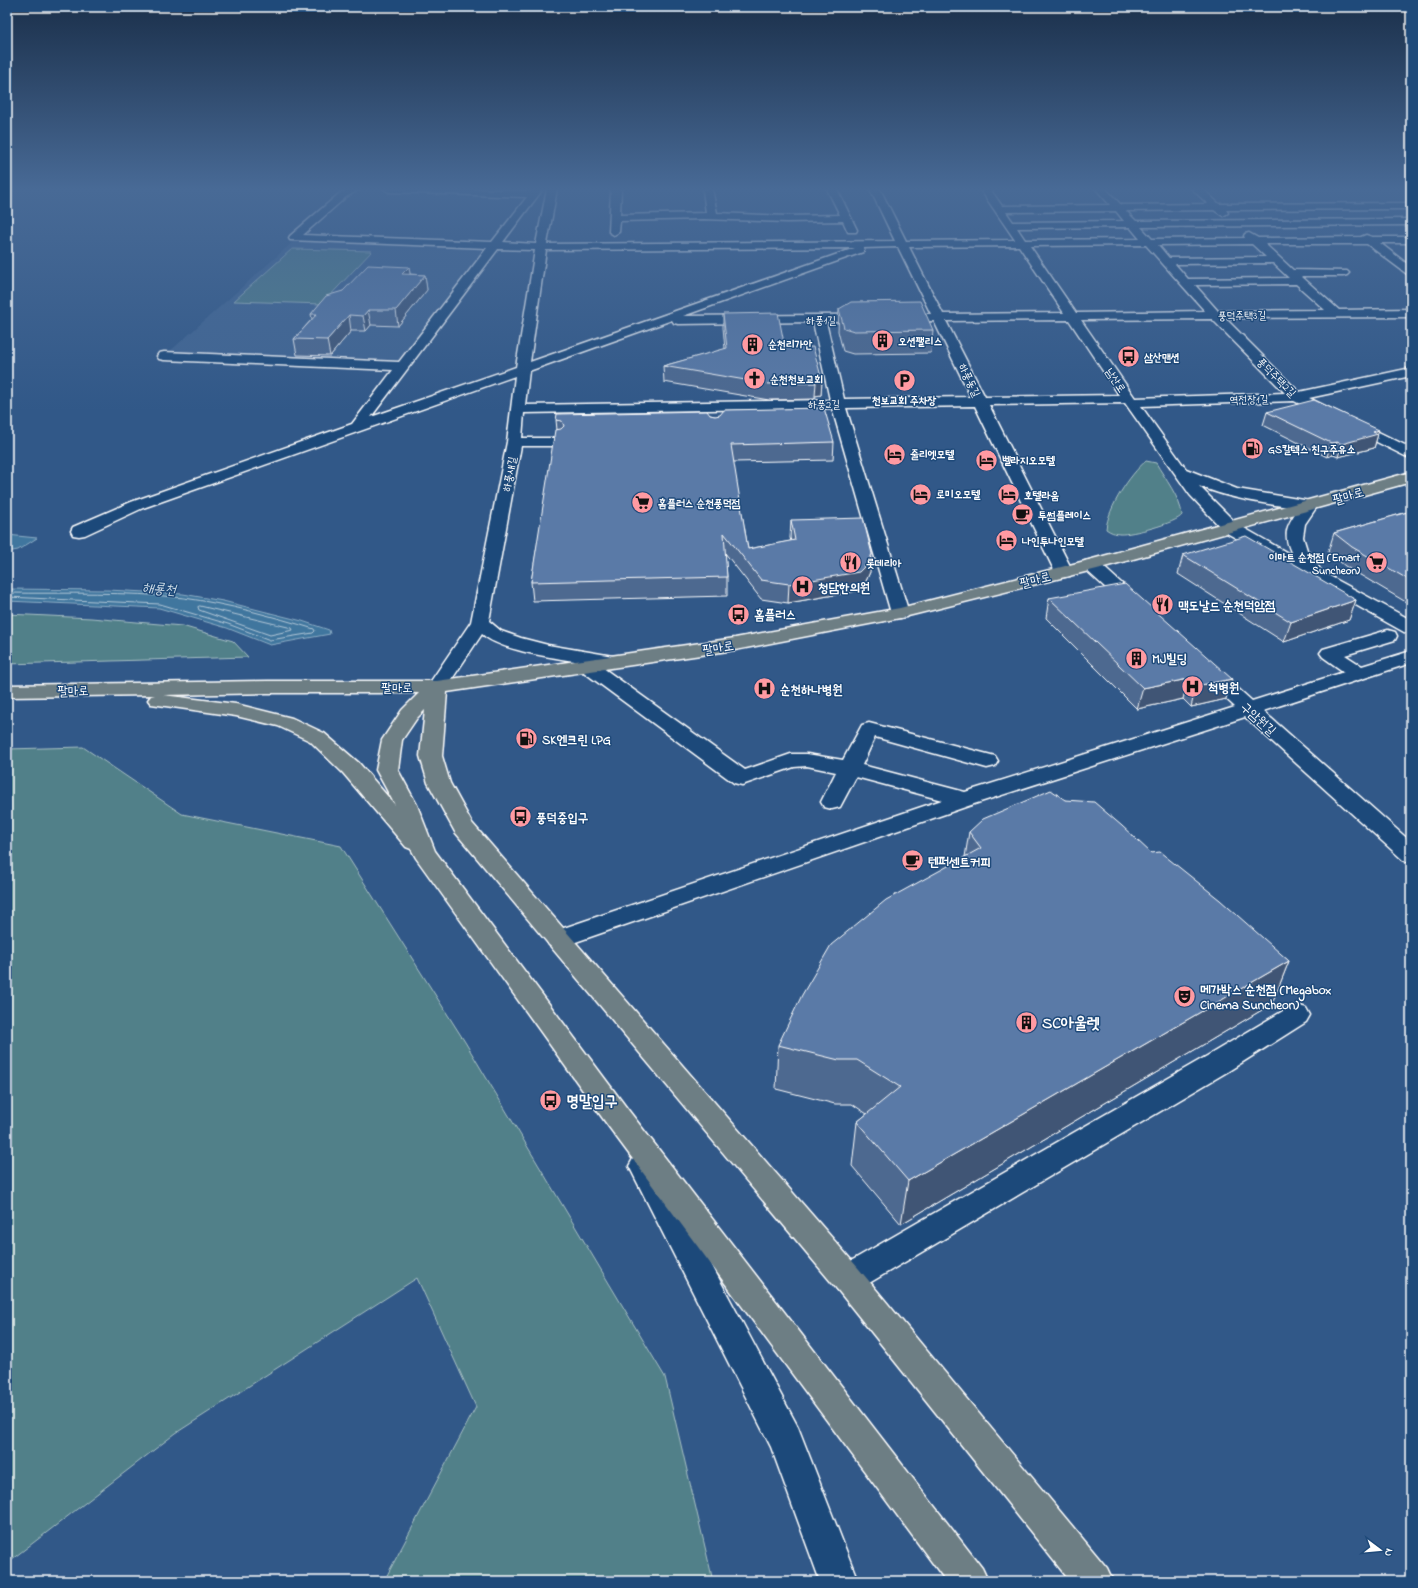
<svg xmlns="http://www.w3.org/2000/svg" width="1418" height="1588" viewBox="0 0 1418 1588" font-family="'Indie Flower','Poor Story',sans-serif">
<rect width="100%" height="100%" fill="#315888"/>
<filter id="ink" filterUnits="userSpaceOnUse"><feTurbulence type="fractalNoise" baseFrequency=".025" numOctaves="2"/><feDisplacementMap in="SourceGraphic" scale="8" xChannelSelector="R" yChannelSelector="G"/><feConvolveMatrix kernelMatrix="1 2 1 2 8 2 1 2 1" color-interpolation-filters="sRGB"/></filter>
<g filter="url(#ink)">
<path fill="#416593" d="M294,241L493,248L400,369L159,361Z"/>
<path fill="#518089" stroke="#a8c0c4" d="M292,249L372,251L322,304L234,301Z
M1146,461L1156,463C1164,477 1181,499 1182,515C1177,523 1130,535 1120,534C1115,534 1110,532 1106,529C1108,508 1130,474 1146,461Z
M7,614L91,618L182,626L233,641L248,657L7,664Z
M83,747L182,814L341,846L465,1042L665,1377L713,1581H384L476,1407L417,1278L176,1433L7,1563V749Z"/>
<path fill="#41769e" stroke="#8dadc5" d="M7,535L37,538L18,550L7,552Z
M7,589L108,590L183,594L223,601L302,621L329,630L330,634L270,645L227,628L159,608L7,601Z"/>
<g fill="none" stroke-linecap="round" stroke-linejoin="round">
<path stroke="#b3c8d8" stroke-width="1" d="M7,593C66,594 125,591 184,598C228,604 272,616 314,629L315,631L313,633L270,640L228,624L160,604L7,597
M200,606L292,628L293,630L270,635L199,610L198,607Z"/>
<defs>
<path id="minor" d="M348,189H360L346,197L303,235L492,242L527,197L389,192L384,189H471L531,191L533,189H543L503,242L536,244L547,189H557L547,244L895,241L870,189H880L906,241L1015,240L980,189H990L1002,206L1110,205L1096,189H1106L1121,205L1208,204L1192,189H1203L1219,204L1411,203V209L1226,210L1228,213L1223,216L1214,210L1126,211L1136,221L1411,219V225L1141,227L1152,239L1245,238L1244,236L1245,234L1249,233L1258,238L1361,237L1366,235L1372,237H1411V243H1380L1411,267V275L1407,274L1367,244H1265L1293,270L1347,271L1349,273L1347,275L1343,276H1301L1339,310L1411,309V317L1225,318L1299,392L1411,368V376L1309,398L1411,448V459L1294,401L1141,406L1186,469L1237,489L1316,502L1318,505L1305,524L1303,537L1307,550L1322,572L1411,620V634L1404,632L1225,532L1190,495L1125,403L989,405L1073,572L1070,576L1064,577L1058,576L1055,572L975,406L846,408L909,613L906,617L900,618L894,617L891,613L832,408L524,413L522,438H557L562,439L564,442L562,445L557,446H521L489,621L501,631L521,638L548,645L613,656L616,660L613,664L606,666L599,665L745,770L791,754H807L843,760L862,725L869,723L995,756L998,761L995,766L987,768L875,737L862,765L965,792L1235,707L1199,674L1196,670L1199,666L1206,664L1213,666L1252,701L1344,672L1323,657L1320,653L1323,649L1388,630L1395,632L1397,636L1395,640L1345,655L1362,666L1411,651V663L1263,711L1411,842V863L1403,860L1245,717L974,804L567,945L558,948L549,945L546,939L549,933L942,800L856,777L840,807L832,809L824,807L821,802L836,772L807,766L794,767L742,785L734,783L581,670L578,666L581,662C556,658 500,651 482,634L444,691L437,693L430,691L427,687L471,622L507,442L515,376L143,508L85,535L79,536L73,535L71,531L73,527L131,502L352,424L393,370L164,360L159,359L157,356L159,353L164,352L399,362L487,248L290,240L289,238L290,236L340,193ZM1116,211L1124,221L1013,222L1006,212ZM1130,227L1140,239L1025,240L1017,228ZM1252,244L1266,257L1169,258L1158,245ZM1146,245L1205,311L1076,313L1030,246ZM1019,246L1064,313L943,314L909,247ZM898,247L931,314L683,316L863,252L864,250L863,248ZM855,248L530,362L546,250ZM498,249L535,250L516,367L371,417ZM1273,263L1289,278L1188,279L1175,264ZM1296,284L1325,310L1218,311L1195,285ZM1212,319L1285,393L1135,398L1081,320ZM672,320L674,323L678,324L813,322L830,400L525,405L529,371ZM1069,320L1119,395L985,397L946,321ZM934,321L971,397L844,399L826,322ZM1199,486C1231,499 1265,504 1299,508C1286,526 1282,535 1293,556L1237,524Z
M611,189H621L620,215L706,213L703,190L712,189L717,213L787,216L840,215L827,189H837L857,230L856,232H848L843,221L787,222L703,219L620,221L619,232L614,235L609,232Z
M1091,560L1097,561L1142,602L1145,606L1142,610L1136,611L1130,610L1085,569L1082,565L1085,561Z
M1297,1005L1306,1008L1310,1015L1306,1022L1227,1072L859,1289L848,1294L837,1289L832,1279L837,1269L1207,1056L1288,1008Z
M644,1153L654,1157L798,1427L858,1581H820L771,1447L629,1166L634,1157Z"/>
<path id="major" d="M1411,472V482L1097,569L900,618L735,650L447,692L442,756L450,783L472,823L859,1269L1107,1568L1113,1581H1070L837,1289L455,832L428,783L420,756L425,710L417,718L402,740L398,770L417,805L435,851L629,1111L982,1568L988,1581H946L609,1127L416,858L411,849L406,847L343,773L310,741L278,726L236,716L151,704L148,700L151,696L155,695L7,697V685L268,681H437L735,638L900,608L1085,561ZM268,693H419L402,710L382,740L376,770L395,805L359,763L324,733L292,718L236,704L163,695Z"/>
</defs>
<use href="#minor" stroke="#fff" stroke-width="3"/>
<use href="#major" stroke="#fff" stroke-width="3"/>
<use href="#minor" fill="#1f4a7a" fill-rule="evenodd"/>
<use href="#major" fill="#6d7e84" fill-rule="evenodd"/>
</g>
<path fill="#4d6990" stroke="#fff" d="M409,267L410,274L425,275L427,290L398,326L371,325L366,331H351L330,356L297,355L294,339L312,319L311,314L343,291Z
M839,309L933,330L931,353L853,354L843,351L838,331Z
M723,314L785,348L822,380L821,395L815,396V399L769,400L664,382L663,366L725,349L723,328Z
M1267,412L1377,434H1378L1374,448L1338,457L1333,455L1327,457L1263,425Z
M710,415L834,442L833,460L733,462L748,549L791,541L790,538L791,520L870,572L866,581L857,591L788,603L761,599L725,553L727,577V596L533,601L531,582L557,430L556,420Z
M1411,511V605L1345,566L1328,552L1334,533Z
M1183,555L1356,600L1349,620L1284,642L1178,574Z
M1049,598L1226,699L1191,707L1183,699L1137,709L1046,618Z
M1065,800L1151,853L1289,961L1272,1004L901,1224L852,1166L857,1122L867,1114L852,1104H835L776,1089L778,1045L965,857L969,832Z"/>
<path fill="#3f5575" stroke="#fff" d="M409,267L411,281L402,274Z
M425,275L427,290L398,326L396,310Z
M368,310L371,325L366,331L363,316Z
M349,315L351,331L330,356L327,340Z
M815,380H822L821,395L815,396L816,383Z
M1379,430L1377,435L1378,434L1374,448L1338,457L1342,444L1373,432Z
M1337,442L1333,455L1327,457L1331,443Z
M872,554L870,572L866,581L857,591L788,603L789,584Z
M1356,600L1349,620L1284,642L1291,622Z
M1188,679L1183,699L1137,709L1143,688Z
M1232,679L1226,699L1191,707L1196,686Z
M1289,961L1272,1004L901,1224L908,1181Z"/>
<path fill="#5a7aa7" stroke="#fff" d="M368,265L409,267L402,274L425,275L396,310H368L363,316L349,315L327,340L294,339L317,314H311L326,296L343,291Z
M920,301L933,330L854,331L844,328L839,309L851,302Z
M778,313L785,348L813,347L822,380H815L816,383L769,384L663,366L727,348L723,314Z
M1314,400L1379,430L1373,432L1378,434L1342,444L1337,442L1331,443L1267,412Z
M824,408L834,442L731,445L748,549L795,540L791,520L863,518L872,554L868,563L859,572L789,584L761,580L724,533L727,577L531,582L555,430L561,429L564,426L562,421L556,420L557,414L707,411L710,415L715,416L720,415L724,410Z
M1411,511V581L1352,547L1334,533Z
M1246,536L1356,600L1291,622L1183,555Z
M1125,584L1232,679L1196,686L1188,679L1143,688L1049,598Z
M1051,790L1065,800L1094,802L1122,826L1151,853L1160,852L1220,900L1289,961L908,1181L857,1122L900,1087L857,1060H839L778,1045L802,995L831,945L886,900L981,848L969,832L983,819Z"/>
</g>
<linearGradient id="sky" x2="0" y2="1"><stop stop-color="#1b304b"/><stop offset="0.46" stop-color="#486a96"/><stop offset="1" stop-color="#486a96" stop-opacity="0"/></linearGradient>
<rect width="1418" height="411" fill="url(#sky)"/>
<defs>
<symbol id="building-disc" viewBox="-11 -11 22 22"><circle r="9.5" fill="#ff9aa2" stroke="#1f4a7a"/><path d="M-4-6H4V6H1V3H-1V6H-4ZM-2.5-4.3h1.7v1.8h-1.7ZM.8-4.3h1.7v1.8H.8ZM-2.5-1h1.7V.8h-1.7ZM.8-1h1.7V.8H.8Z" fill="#111"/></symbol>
<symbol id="bus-disc" viewBox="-11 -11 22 22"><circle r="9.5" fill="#ff9aa2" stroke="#1f4a7a"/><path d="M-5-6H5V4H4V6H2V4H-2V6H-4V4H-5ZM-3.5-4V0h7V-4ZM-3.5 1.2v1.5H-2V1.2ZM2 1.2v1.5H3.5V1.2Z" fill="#111"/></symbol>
<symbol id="church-disc" viewBox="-11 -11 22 22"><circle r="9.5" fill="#ff9aa2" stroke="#1f4a7a"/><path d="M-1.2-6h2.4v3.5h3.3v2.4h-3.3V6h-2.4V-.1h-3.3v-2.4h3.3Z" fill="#111"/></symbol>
<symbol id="parking-disc" viewBox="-11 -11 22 22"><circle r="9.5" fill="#ff9aa2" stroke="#1f4a7a"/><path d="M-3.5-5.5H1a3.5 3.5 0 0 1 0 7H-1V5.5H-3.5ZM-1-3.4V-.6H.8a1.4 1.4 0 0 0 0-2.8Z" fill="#111"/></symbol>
<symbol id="fuel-disc" viewBox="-11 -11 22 22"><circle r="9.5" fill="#ff9aa2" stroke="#1f4a7a"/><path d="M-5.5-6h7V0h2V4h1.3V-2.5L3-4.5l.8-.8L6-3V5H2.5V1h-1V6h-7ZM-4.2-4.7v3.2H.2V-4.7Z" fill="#111"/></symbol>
<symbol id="hotel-disc" viewBox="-11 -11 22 22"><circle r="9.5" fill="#ff9aa2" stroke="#1f4a7a"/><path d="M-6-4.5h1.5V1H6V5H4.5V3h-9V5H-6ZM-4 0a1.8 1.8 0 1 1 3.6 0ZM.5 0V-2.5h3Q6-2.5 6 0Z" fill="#111"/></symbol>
<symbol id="supermarket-disc" viewBox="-11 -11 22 22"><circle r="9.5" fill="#ff9aa2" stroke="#1f4a7a"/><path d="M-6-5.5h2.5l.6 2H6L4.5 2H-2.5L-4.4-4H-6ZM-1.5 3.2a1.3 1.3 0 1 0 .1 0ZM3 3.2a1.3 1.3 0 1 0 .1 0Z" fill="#111"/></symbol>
<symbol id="cafe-disc" viewBox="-11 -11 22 22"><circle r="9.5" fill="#ff9aa2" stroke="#1f4a7a"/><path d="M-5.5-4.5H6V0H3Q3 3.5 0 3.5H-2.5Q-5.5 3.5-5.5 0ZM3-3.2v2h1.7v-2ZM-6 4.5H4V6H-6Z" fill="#111"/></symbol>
<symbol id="restaurant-disc" viewBox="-11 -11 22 22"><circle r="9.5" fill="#ff9aa2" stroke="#1f4a7a"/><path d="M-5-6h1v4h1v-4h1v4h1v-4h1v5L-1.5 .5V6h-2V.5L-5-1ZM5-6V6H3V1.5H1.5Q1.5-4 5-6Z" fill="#111"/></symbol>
<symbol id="hospital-disc" viewBox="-11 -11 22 22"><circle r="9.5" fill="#ff9aa2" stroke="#1f4a7a"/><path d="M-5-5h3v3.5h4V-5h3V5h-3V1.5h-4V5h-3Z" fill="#111"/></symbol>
<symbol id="theatre-disc" viewBox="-11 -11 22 22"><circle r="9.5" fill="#ff9aa2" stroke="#1f4a7a"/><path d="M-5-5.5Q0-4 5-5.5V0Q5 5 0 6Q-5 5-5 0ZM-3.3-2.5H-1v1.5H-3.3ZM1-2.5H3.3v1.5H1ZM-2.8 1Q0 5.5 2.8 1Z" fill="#111"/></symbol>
</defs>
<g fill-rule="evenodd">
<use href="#building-disc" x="870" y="328" width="25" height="25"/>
<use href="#building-disc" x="740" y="332" width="25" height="25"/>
<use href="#bus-disc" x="1116" y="344" width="25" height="25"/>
<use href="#church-disc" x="742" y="366" width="25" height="25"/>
<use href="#parking-disc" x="892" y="368" width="25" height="25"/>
<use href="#fuel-disc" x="1240" y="436" width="25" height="25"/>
<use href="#hotel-disc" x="882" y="442" width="25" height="25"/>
<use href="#hotel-disc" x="974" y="448" width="25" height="25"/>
<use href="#hotel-disc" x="908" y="482" width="25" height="25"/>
<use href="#hotel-disc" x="996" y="482" width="25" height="25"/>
<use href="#supermarket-disc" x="630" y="490" width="25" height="25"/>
<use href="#cafe-disc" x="1010" y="502" width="25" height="25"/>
<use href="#hotel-disc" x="994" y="528" width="25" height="25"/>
<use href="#restaurant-disc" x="838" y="550" width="25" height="25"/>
<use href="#supermarket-disc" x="1364" y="550" width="25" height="25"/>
<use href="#hospital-disc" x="790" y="574" width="25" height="25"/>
<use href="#restaurant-disc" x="1150" y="592" width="25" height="25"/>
<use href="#bus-disc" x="726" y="602" width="25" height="25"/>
<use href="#building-disc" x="1124" y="646" width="25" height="25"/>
<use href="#hospital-disc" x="1180" y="674" width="25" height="25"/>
<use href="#hospital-disc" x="752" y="676" width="25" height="25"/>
<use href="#fuel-disc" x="514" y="726" width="25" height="25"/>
<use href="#bus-disc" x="508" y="804" width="25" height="25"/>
<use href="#cafe-disc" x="900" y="848" width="25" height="25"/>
<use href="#theatre-disc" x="1172" y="984" width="25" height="25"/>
<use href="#building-disc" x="1014" y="1010" width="25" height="25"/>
<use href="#bus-disc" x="538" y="1088" width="25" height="25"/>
</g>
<g text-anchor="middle" stroke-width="3" stroke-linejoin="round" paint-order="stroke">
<g font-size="11" fill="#fff" stroke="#1f4a7a">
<text transform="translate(1242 315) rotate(-1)" y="4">풍덕주택3길</text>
<text transform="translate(821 320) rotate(-1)" y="4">하풍1길</text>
<text transform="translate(1277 377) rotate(45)" y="4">풍덕주택2길</text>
<text transform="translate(970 380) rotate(64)" y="4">하풍동길</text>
<text transform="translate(1116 380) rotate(56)" y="4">남산로</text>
<text transform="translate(1249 399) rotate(-2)" y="4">역전장1길</text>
<text transform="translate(824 404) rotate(-1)" y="4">하풍2길</text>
<text transform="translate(509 474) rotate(-80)" y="4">하풍새길</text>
</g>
<g font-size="11" font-weight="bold" fill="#fff" stroke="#1f4a7a" text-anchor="start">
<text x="898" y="345">오션팰리스</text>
<text x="768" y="348">순천리가안</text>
<text x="1144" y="361">삼산맨션</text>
<text x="770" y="383">순천천보교회</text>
<text x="904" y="404" text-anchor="middle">천보교회 주차장</text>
<text x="1268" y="453">GS칼텍스 친구주유소</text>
<text x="910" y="458">줄리엣모텔</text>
<text x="1002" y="464">벨라지오모텔</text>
<text x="936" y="498">로미오모텔</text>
<text x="1024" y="499">호텔라움</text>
<text x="658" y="507">홈플러스 순천풍덕점</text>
<text x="1038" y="519">투썸플레이스</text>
<text x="1022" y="545">나인투나인모텔</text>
<text x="1360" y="561" text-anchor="end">이마트 순천점 (Emart<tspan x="1360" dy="13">Suncheon)</tspan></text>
<text x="866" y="567">롯데리아</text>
</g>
<g font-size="13" fill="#fff" stroke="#1f4a7a">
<text transform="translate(1348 495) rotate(-16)" y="5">팔마로</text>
<text transform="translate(1035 579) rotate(-14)" y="5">팔마로</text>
<text transform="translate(718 647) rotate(-9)" y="5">팔마로</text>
<text x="397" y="692">팔마로</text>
<text transform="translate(73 690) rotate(-1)" y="5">팔마로</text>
<text transform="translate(1259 718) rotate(42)" y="5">구암원길</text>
</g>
<g font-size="13" font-weight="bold" fill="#fff" stroke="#1f4a7a" text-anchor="start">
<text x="818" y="592">청담한의원</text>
<text x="1178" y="610">맥도날드 순천덕암점</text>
<text x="754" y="619">홈플러스</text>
<text x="1152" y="663">MJ빌딩</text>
<text x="1208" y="692">척병원</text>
<text x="780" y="694">순천하나병원</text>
<text x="542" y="744">SK엔크린 LPG</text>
<text x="536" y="822">풍덕중입구</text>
<text x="928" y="866">텐퍼센트커피</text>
<text x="1200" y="994">메가박스 순천점 (Megabox<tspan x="1200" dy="15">Cinema Suncheon)</tspan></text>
</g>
<g font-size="14" font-style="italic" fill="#d0dde7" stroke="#1f4a7a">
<text transform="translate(159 588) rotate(5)" y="5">해룡천</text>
</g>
<g font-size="16" font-weight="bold" fill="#fff" stroke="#1f4a7a" text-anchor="start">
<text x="1042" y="1028">SC아울렛</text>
<text x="566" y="1106">명말입구</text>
</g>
</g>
<rect width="1418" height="1588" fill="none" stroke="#1f4a7a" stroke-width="24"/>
<rect x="12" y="12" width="1394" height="1564" fill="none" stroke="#fff" stroke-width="1.5" filter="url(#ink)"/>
<g transform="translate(1380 1550) rotate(106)" stroke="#1f4a7a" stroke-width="3" paint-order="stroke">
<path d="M0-3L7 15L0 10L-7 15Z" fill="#ffffff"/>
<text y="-6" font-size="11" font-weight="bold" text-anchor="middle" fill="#ffffff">N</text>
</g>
</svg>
